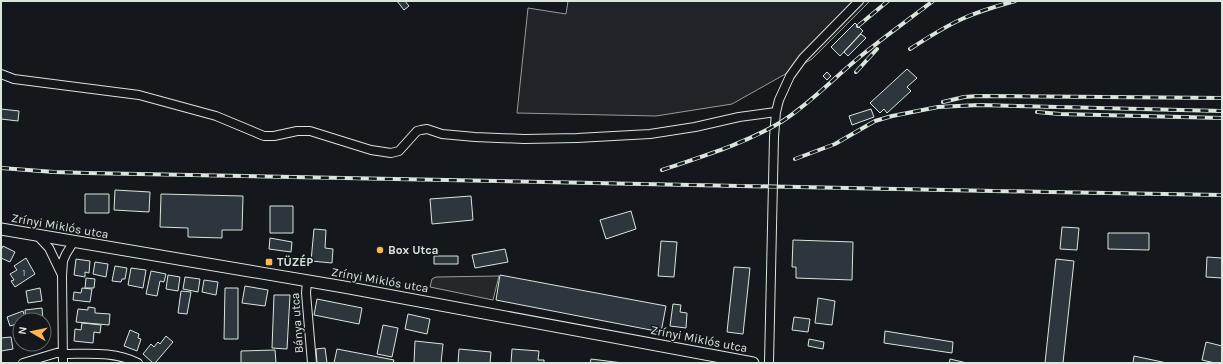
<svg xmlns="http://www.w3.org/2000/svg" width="1223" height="364" viewBox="0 0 1223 364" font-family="Karla,sans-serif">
<rect width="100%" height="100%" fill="#14181c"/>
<path fill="#202428" stroke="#939e99" d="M568,1H870L812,59L732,104L656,116L517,113L528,8L566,14Z"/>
<path fill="#24282b" stroke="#939e99" d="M499,276L493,300L430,287L432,279L436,277Z"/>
<path fill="#2c363c" stroke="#d8e6dc" d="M397,1H405L409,6L404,10Z
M855,23L863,31L840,56L831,47Z
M861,34L866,38L848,56L844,52Z
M907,69L917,78L907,87L911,91L887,113L884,109L880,113L870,103Z
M827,72L831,76L827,80L823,76Z
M1,109L19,111L18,121L1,119Z
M871,109L874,117L852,125L849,116Z
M115,190L150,192L149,212L114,210Z
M85,194H109V213H85Z
M161,194L243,196L242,230H222V238L188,237V228L160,227Z
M471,196L473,220L432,224L430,199Z
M270,206H293V233H270Z
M631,211L636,229L606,239L600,220Z
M1062,227L1079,228L1077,250L1060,249Z
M314,229L326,230L325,248L333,249L332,263L311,261Z
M1108,233H1149V250L1108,249Z
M270,238L292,242L291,252L269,249Z
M793,240L853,242L852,280L796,278V267H792Z
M661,241L677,242L674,277L658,276Z
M3,246L15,252L10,262L1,258V250Z
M505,249L508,262L475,268L472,255Z
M434,256H458V264H434Z
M1207,257L1222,258V278L1206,277Z
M26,258L35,274L15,287L11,281L14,280L10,274L17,270L14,266Z
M76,259L90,261L89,273L85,272V277L74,275Z
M1056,259L1074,261L1063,363H1045Z
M95,262L108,264L106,277L93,274Z
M115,266L127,268L125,279H122L121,282L112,281Z
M734,267L750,268L743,334L727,332Z
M131,268L146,270L143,288L128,285Z
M151,271L166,274L164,282L160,281L157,296L146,294Z
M168,275L180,277L178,291L166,289Z
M500,275L666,306L661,332L496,300Z
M185,277L200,279L198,292L183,289Z
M86,278L95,279L94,288H85Z
M204,280L218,282L216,295L202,292Z
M245,286L268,290L265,306L242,303Z
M40,288L42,301L28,303L26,291Z
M82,288L92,289L90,302L73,300L74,292L81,293Z
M225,288H238V339H224Z
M181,291L191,292L187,314L178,313Z
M274,295H290L287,349L272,348Z
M818,298L835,301L832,325L815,323Z
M317,299L362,308L359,324L314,315Z
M673,304L681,305L680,312L687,313L686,328L670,326Z
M88,307L95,308V313L110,314L109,325L76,322L78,309L88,310Z
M42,308L43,320H26L25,310Z
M23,311L26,320H20V323L10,326L7,317Z
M408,314L430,319L427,334L405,329Z
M794,317L810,319L808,332L792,330Z
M82,323L101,325L100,333L94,332L93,343L74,341L75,329L81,330Z
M383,325L398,328L392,357L377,354Z
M130,330L139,334L138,338L141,339L137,351L124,346Z
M885,331L953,342L952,353L884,343Z
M166,336L173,342L155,363H153L143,354L151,344L154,347L158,342L160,344Z
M11,337L13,349L1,351V338Z
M809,339L824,342L823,349L808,346Z
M415,341L443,344L441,363H414Z
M1206,342L1222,346V363H1215L1202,360Z
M325,348L327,363H317L316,349Z
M337,349L394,360L393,363H334Z
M459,349L491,352L490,363H458Z
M512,349L539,351L538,360H544V363H511Z
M275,350L276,363H241V351Z
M1134,356L1167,363H1133Z
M591,359L623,363H590Z
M950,359L967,363H949Z"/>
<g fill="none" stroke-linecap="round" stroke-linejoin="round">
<defs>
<path id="minor" d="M1,74L14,79L139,95L216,116L264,136H274L297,131H310L371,150L391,153L399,151L417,131L421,130L427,129L442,134L475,137L524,139L577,138L650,134L695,127L739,117L776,112
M37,235L49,248L62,275
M307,281L306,293L312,363
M63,354C89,354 114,351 138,363
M23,363L63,351
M63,363L62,276L63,261L66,254L74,241
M769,363L774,137L776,112L779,100L790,76L803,58L859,1"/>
<path id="secondary" d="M1,229L344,287L753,363"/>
</defs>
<use href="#minor" stroke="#d8e6dc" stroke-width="10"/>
<use href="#secondary" stroke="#d8e6dc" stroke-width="13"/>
<use href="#minor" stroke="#14181c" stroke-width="8"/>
<use href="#secondary" stroke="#14181c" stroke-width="11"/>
<defs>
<path id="rail" d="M858,26L888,1
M910,49C927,38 944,27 962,19C979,11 997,6 1015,1
M856,72L877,49
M943,102L964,97L978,96L1222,98
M1037,112L1060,114L1222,118
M795,159L835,144L875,121L892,116L938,107L979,105L1222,111
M1,168L54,172L86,173L1049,192L1222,195
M662,170C703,156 744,144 781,122C808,105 831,81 856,60C881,39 907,21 933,1"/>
</defs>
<use href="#rail" stroke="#d8e6dc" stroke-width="4"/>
<use href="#rail" stroke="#14181c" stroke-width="2.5" stroke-dasharray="8" stroke-linecap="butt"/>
</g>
<g fill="#ffb74d" stroke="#14181c" stroke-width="1.5">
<circle cx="380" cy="250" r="4"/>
<rect x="265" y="258" width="8" height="8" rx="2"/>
</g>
<g text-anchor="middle" stroke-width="3" stroke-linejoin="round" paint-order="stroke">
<g font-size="10" fill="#adbab4">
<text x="24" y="276">1</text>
</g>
<g font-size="12" fill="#d8e6dc" stroke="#14181c">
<text transform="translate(60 226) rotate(10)" y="4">Zrínyi Miklós utca</text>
<text transform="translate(380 280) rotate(10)" y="4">Zrínyi Miklós utca</text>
<text transform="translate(297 323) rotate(-94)" y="4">Bánya utca</text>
<text transform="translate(699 339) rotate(11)" y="4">Zrínyi Miklós utca</text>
</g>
<g font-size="12" font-weight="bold" fill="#d8e6dc" stroke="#14181c" text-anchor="start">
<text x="388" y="254">Box Utca</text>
<text x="277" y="266">TÜZÉP</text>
</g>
</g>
<rect width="1223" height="364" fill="none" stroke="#d8e6dc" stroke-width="4"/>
<g transform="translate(32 332) rotate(279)"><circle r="19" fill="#14181c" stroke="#626a69"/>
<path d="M0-3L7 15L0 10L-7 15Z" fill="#ffb74d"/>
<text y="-6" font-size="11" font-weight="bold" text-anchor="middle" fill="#d8e6dc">N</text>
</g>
</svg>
